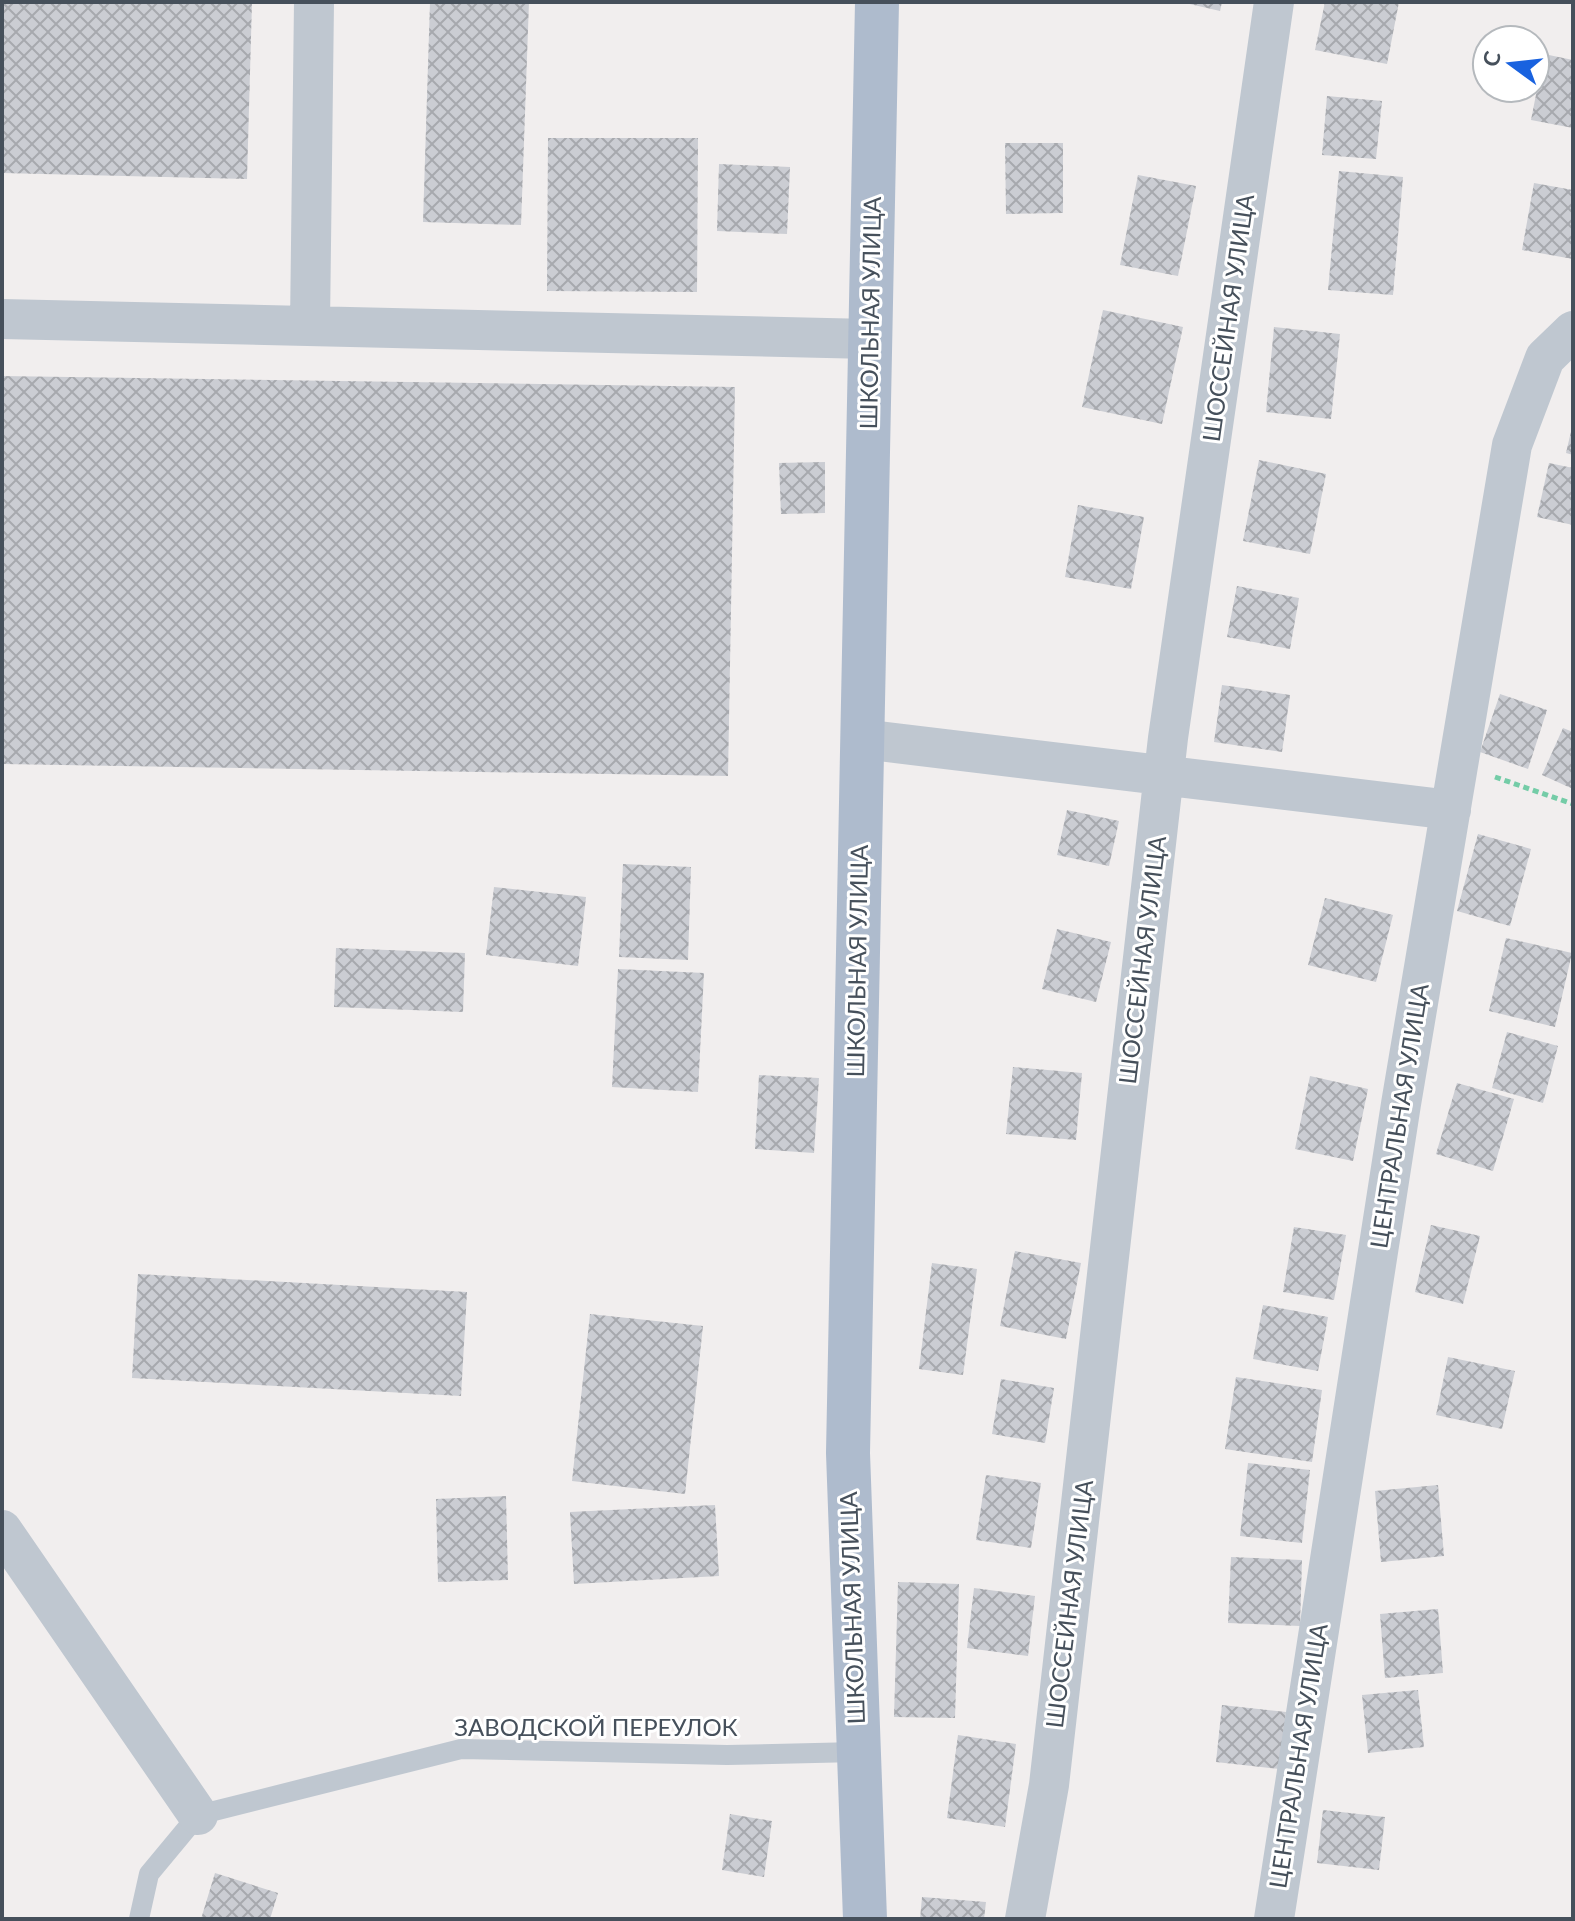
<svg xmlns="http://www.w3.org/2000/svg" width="1575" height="1921" viewBox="0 0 1575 1921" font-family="Lato,sans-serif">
<defs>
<pattern id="building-cross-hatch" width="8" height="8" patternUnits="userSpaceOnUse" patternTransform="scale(2)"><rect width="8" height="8" fill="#cbcdd3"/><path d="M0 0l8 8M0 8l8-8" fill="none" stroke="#a7a9ae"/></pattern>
</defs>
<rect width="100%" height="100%" fill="#f1eeee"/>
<path fill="url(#building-cross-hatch)" d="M2,2H252L247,179L2,173Z
M430,2H529L521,225L423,222Z
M1181,2H1222L1220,11Z
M1325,2H1399L1387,64L1315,50Z
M1544,54L1573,60V128L1531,120Z
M1327,96L1382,101L1376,159L1322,155Z
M548,138H698L697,292L547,291Z
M1005,143H1063V213L1006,214Z
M719,164L790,167L787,234L717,231Z
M1339,171L1403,177L1393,295L1328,290Z
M1138,175L1196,186L1178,276L1120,265Z
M1534,183L1573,190V259L1522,250Z
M1103,310L1183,327L1162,424L1082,407Z
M1274,327L1340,334L1331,419L1266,412Z
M2,376L735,387L728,776L2,764Z
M1572,427H1573V455L1566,453Z
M1259,460L1326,474L1310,554L1243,541Z
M825,462V513L781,514L779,463Z
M1549,463L1573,468V525L1537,517Z
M1078,505L1144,517L1131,589L1065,577Z
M1237,586L1299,598L1290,649L1227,637Z
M1222,685L1290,695L1282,752L1214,742Z
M1500,694L1547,710L1528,769L1480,752Z
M1563,728L1573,732V789L1542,775Z
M1067,810L1119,821L1109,866L1057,855Z
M1478,834L1531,849L1510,926L1457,911Z
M623,864L691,867L688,960L619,957Z
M494,887L586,897L578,966L486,955Z
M1325,898L1393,915L1376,982L1308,965Z
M1057,929L1111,942L1096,1002L1042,989Z
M1506,938L1572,953L1555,1027L1489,1011Z
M336,948L465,953L463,1012L334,1007Z
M618,969L704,973L698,1092L612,1087Z
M1507,1032L1558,1046L1543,1103L1492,1088Z
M1013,1067L1082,1073L1076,1140L1006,1134Z
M759,1075L819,1078L814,1153L755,1149Z
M1310,1076L1368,1089L1353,1161L1295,1149Z
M1457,1083L1514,1099L1493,1171L1436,1154Z
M1431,1225L1480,1236L1463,1304L1415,1292Z
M1294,1227L1346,1235L1334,1300L1283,1292Z
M1015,1251L1081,1263L1066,1339L1000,1326Z
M932,1263L977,1269L963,1375L919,1369Z
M138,1274L467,1292L461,1396L132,1378Z
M1263,1305L1328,1317L1318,1371L1253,1359Z
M590,1314L703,1326L685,1494L572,1481Z
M1448,1357L1515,1371L1502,1429L1436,1415Z
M1236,1377L1322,1390L1312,1462L1225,1449Z
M1001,1379L1054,1388L1045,1443L992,1434Z
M1248,1463L1310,1470L1302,1543L1240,1536Z
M986,1475L1041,1483L1031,1548L976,1540Z
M1438,1485L1444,1556L1381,1562L1375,1491Z
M506,1496L508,1580L438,1582L436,1499Z
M715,1505L719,1576L574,1584L570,1512Z
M1231,1557L1302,1560L1300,1626L1228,1623Z
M898,1582L959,1584L955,1718L894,1717Z
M974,1588L1035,1596L1028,1656L967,1648Z
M1438,1609L1443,1673L1385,1678L1380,1614Z
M1418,1690L1424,1747L1368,1753L1362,1695Z
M1222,1705L1286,1712L1280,1769L1216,1762Z
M958,1735L1016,1744L1005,1827L947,1818Z
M1323,1810L1385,1817L1379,1870L1317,1863Z
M730,1814L772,1821L764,1877L722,1870Z
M215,1873L278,1893L270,1919H201Z
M922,1897L986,1902L984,1919H920Z"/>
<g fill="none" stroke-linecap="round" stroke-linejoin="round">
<path stroke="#74cca7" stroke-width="5" stroke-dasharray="6 4" stroke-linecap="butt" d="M1495,777L1573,804"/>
<path stroke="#bfc7d0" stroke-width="20" d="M139,1919L149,1874L198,1815L461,1749L727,1755L857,1752"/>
<path stroke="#bfc7d0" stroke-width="40" d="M2,319L870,339
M310,325L314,2
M862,739L1451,810
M2,1530L198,1815
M1025,1919L1049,1785L1168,738L1274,2
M1274,1919L1401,1104L1512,445L1545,358L1573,331"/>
<path stroke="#aebbcd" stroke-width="44" d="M865,1919L848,1453L877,2"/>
</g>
<g text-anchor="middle" stroke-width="6" stroke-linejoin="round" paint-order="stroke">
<g font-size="24" fill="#46505b" stroke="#fff">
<text transform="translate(871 313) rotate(-89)" y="8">ШКОЛЬНАЯ УЛИЦА</text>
<text transform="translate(1229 318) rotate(-82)" y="8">ШОССЕЙНАЯ УЛИЦА</text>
<text transform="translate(1143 960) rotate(-83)" y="8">ШОССЕЙНАЯ УЛИЦА</text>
<text transform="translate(858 961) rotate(-89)" y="8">ШКОЛЬНАЯ УЛИЦА</text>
<text transform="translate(1400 1116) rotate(-81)" y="8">ЦЕНТРАЛЬНАЯ УЛИЦА</text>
<text transform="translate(1070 1604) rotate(-83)" y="8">ШОССЕЙНАЯ УЛИЦА</text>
<text transform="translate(853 1608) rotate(-92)" y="8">ШКОЛЬНАЯ УЛИЦА</text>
<text x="596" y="1736">ЗАВОДСКОЙ ПЕРЕУЛОК</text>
<text transform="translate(1299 1756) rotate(-81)" y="8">ЦЕНТРАЛЬНАЯ УЛИЦА</text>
</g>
</g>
<rect width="1575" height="1921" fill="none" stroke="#46505b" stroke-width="8"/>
<g transform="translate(1511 64) rotate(285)"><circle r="38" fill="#ffffff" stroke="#b5b9bd" stroke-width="2"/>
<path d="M0-6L14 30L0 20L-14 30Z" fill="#1962df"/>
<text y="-12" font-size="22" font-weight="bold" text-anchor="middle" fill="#46505b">С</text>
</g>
</svg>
